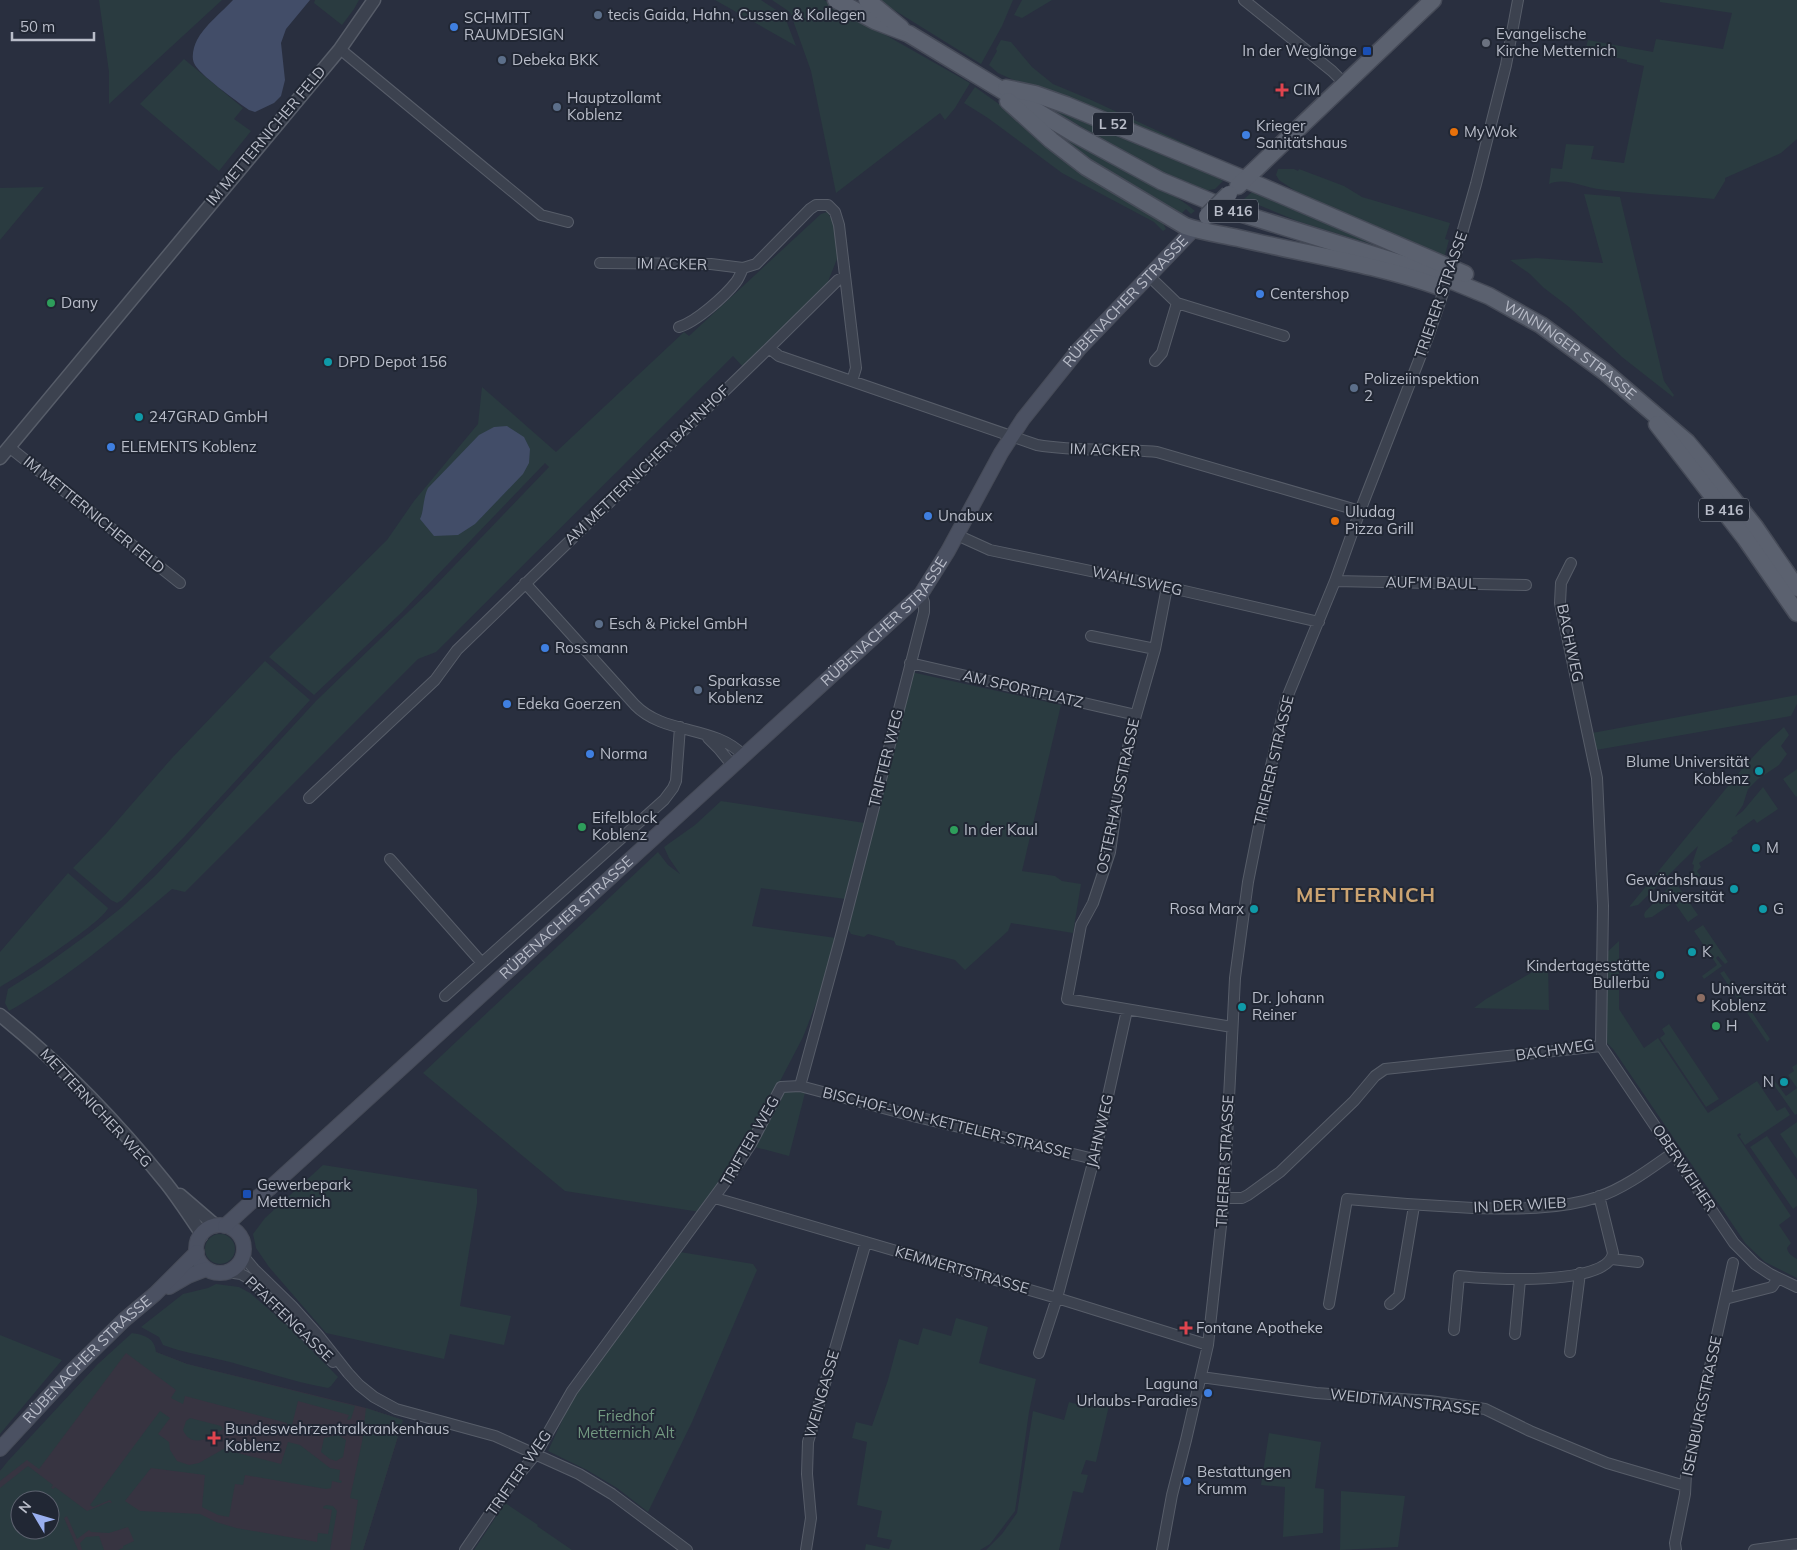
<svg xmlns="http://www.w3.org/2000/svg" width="1797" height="1550" viewBox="0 0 1797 1550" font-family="Mulish,sans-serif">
<rect width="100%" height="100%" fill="#292f3f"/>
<path fill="#373441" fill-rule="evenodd" d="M122,1343L156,1352L187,1364L366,1408L403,1420L363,1550H0V1471L98,1364ZM20,1500H50V1530H20Z"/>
<path fill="#2a3b40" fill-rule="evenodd" d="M99,0H222L109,104V72Z
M315,0H359L354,9L342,25L314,3Z
M715,0H761L784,15L796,46Z
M772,0H824L970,83L955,108L945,120L940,113L836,193L811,71L790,12Z
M878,0H1013L1002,26L981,64Z
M1022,0H1052L1022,18L1014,15Z
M1660,0H1797V139L1781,153L1725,178V181L1714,199C1676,195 1636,194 1598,189C1583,187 1565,177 1549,184L1551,168L1562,169L1566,144L1594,146L1591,159L1624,163L1644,66L1627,62V60L1585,51L1588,40L1653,52L1656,39L1723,49L1732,13L1660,2Z
M1001,40L1011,42L1032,67L1053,84L1089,99L1227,163L1071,98L1020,83L998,73L989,65L997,51L996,49Z
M184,59L243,108L234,119L251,131L219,171L140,104Z
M975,87L1161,219L1166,229L1163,231L1154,222L1062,173L988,118L964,103Z
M1046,105L1209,173L1223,181L1215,189L1204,191L1150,167L1046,106Z
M1031,114C1064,135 1097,155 1131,174C1153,186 1176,194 1195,211L1191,214L1186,209L1179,216L1084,160Z
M1278,169H1294L1298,171L1299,169L1344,186L1362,197L1450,223L1445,239L1449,240L1444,258L1319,207L1279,180L1276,175Z
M44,187L0,240V188Z
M1252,192L1260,195L1261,193L1390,250L1297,221L1244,199Z
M1584,194L1620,197L1664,381L1674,395L1673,397L1622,357L1569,307L1544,288L1530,274L1510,260L1536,258L1603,263Z
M827,212L835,224L839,254L827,284L744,368L733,356L436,652L418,659L185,892L172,889C120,933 68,978 9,1011L5,1003L8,989L40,969L91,932L121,908L156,875L316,701L432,589L549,467L545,463L401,613L314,695L269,657L387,540L414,501L478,424L482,387L556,452L684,332L689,336L821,214Z
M265,661L310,700L185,836L122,900L117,903L111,900L73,868L105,835L172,758Z
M911,672L1061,705L1022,871L1055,876L1062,881L1081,884L1073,933L1011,923L1008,931L965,970L955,960L896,945L894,941L868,934L864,937L851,934L847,927Z
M1797,695V704L1791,716L1596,750L1592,733Z
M1784,727L1789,735L1781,746L1787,754L1779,765L1758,779L1748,789L1743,805L1735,817L1743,811L1763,787L1778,809L1757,823L1754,819L1737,831L1738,833L1731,838L1733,841L1699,863L1701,867L1697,871L1701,877L1694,882L1692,877L1694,865L1692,864L1698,846L1638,905L1629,907L1742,769L1763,746Z
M1797,769V796L1796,797L1783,779Z
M721,801L865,823L846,899L761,888L752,926L836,938L823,986L803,1037L753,1133L700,1212L565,1191L423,1073L658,852L668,865L680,874L669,858L664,847L695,825Z
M68,873L108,908C103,922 18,977 0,987V952Z
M1674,885L1678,886L1698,915L1688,922L1674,902L1652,917L1645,918L1644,915L1645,912L1668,888Z
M1703,925L1728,962L1725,964L1718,956L1716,958L1722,966L1704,979L1702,976L1717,965L1694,931Z
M1619,941V1009L1644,1048L1658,1038L1708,1113L1757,1081L1777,1111L1785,1107L1790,1115L1745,1145L1739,1136L1741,1135L1740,1133L1737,1135L1791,1216L1779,1225L1791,1243L1787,1248C1788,1254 1792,1256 1797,1259V1278L1765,1262L1746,1244L1613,1049L1606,1042L1605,954Z
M1548,963L1549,1010L1474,1008L1486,999Z
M1724,971L1770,1039L1767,1042L1720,973Z
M1669,1024L1719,1099L1706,1107L1660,1038L1665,1034L1662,1029Z
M1797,1064V1114L1795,1115L1769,1078L1771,1076L1786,1096L1797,1088L1788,1075L1794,1071L1792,1067Z
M786,1089L805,1093L789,1156L755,1147Z
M1797,1122V1159L1780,1134Z
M1767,1136L1797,1180V1206L1793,1209L1750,1147Z
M323,1165L477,1189V1203L460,1306L511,1316L504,1345L450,1334L444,1359L326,1333L269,1267L256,1248L253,1234L265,1218Z
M205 1249a15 15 0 1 1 30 0a15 15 0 1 1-30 0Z
M680,1252L753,1264L757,1270L692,1422L648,1512L617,1488L587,1470L548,1451L574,1395Z
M216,1284L239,1287L250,1293L287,1325L338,1377L331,1386L328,1388C292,1382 264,1371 230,1362C207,1356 184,1353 163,1345L159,1337L141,1327L183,1294L208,1288Z
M956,1318L988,1327L979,1363L1036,1379L1029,1412L1015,1511L990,1544L980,1550H865L866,1544L889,1549L892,1540L877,1537L882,1511L857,1505L867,1442L852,1438L856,1422L872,1426L888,1380L899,1339L918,1345L923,1328L951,1336Z
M132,1333C144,1335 155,1338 156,1352L187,1364L355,1406L351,1419L347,1420L349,1415L298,1401L290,1433L285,1432L287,1423L185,1396L183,1404L171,1398L176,1390L126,1353L39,1469L27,1460L0,1481V1471L8,1461L98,1364Z
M0,1335L62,1360L0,1434Z
M1093,1397L1110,1401L1096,1462L1086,1460L1081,1474L1088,1475L1083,1493L1073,1491L1059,1550H986L1002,1534L1017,1513L1033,1411L1064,1420L1069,1402L1090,1408Z
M366,1408L403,1420L363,1550H350L358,1500L350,1498L362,1442Z
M160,1411L170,1418L158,1434L169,1442L170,1450L177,1461L189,1465L199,1463L234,1443L236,1444L230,1451L281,1464L288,1442L300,1445L330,1468L340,1470L339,1480L342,1481L341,1483L332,1481L331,1488L326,1489L245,1475L243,1485L235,1484L229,1517L218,1515L202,1507L205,1475L151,1468L125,1501L140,1511L200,1514L216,1522L236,1528L317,1542L318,1533L328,1534L332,1510L323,1508V1507L326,1505L333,1506L337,1511L330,1550H118L123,1548V1546L134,1541L128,1527L109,1533L91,1532L89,1530L77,1539L67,1516L64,1518L78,1550H0V1488L28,1466L53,1485L51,1488L54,1489L55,1487L87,1511L109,1502L112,1503L110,1500L93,1507L90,1505ZM20,1500H50V1530H20Z
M190,1418L221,1426L223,1429C211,1438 191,1449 183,1430L186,1421Z
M1269,1433L1321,1442L1315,1488L1324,1489L1323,1533L1283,1537L1285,1487L1261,1485Z
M338,1435L346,1440L343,1457L336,1461L330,1459L321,1452L324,1438Z
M1341,1491L1405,1496L1398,1547L1340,1550Z
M505,1503L538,1525L537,1526L572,1550H474Z
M99,1536L104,1550H82L80,1543L86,1537Z"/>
<path fill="#424d68" d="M233,0H310L286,29L281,43L285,80L281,96L274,103L255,112L249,110C238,102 198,74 194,63C191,56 194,46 197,40C204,26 223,11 233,0Z
M507,426L524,437L530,449L529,463L523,474L475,524L458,535L434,536L420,519C424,511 423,498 428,488L479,435L494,427Z"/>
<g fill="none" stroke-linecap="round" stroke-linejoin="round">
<defs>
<path id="minor" d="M1244,0L1332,71L1345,84
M340,49L541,215L568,222
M1459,244L1476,184L1506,65L1518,0
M600,263L711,264L743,268L756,264L810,209L816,205H828L835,212L839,225L856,368L852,381
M1149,276L1177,303L1284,336
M844,277L838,280L769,348L779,356L1037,445C1077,452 1117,448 1157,452L1360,511
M679,327C696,322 725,296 736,282C739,278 741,273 743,268
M1155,361L1162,353L1177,303
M9,447L180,583
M957,535L990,550L1167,587L1319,622
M1571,563L1561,583L1560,603L1597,778L1603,906L1601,1046
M1335,581L1526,585
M525,583L635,705C664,735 714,725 743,755
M1167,587L1155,649L1136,715L1121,776L1110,852L1093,903L1081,925L1067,999L1232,1027
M1091,636L1155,649
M910,663L1136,715
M708,738L719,749L732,765
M309,798L435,680L457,650L769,348
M390,859L482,963
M445,996L664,800L673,788L676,781L680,727
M1601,1046L1734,1243L1755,1264L1770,1274L1797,1287
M800,1086L839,943L924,612V602L921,594
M715,1198L1057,1298L1208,1345
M1224,1198H1242L1248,1195L1280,1172L1354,1101L1375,1076L1385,1069L1601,1046
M243,1256L254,1269L292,1306L318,1335L348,1373L359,1385L374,1397L396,1409L495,1436L579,1474L612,1494L687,1550
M1612,1259L1638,1262
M227,1272L241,1274L248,1278L333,1362
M1725,1299L1772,1287L1778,1278
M1329,1304L1347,1199C1389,1203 1431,1206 1473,1208C1514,1209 1559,1210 1598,1197C1625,1188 1651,1168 1674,1152
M1390,1304L1399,1296L1414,1206
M1454,1330L1459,1276C1486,1279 1608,1287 1613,1253L1599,1196
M1515,1334L1520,1280
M1570,1352L1580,1273
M1039,1353L1057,1298L1094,1159L1127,1010
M1201,1377L1316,1393L1430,1401L1485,1409L1530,1431L1607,1463L1685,1486
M465,1550L506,1490L536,1454L572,1391L732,1173L751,1144L781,1087L800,1086L917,1117L1094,1159
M806,1550L811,1518L807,1474L808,1442L866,1242
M1162,1550L1172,1495L1186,1440L1208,1345L1224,1198L1235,978L1248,882L1271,766L1286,700L1335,581L1360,511L1428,337L1440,302
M1676,1550L1675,1543L1685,1494L1686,1474L1733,1263
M1754,1550L1797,1544"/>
<path id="tertiary" d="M0,458L340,49L374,0
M0,1015C61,1064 117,1122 166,1183C178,1198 188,1214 199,1230L201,1236
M180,1195L216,1226"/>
<g id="secondary">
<circle cx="220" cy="1249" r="24"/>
<path id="s1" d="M225,1226L250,1203L270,1188L921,594L948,551L1001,453L1023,419L1079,349L1194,229"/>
<path d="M169,1287L188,1276L206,1269"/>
<path id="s2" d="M0,1449L72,1371L124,1320L155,1294L197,1252"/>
</g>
<g id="primary">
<path id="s3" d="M836,0L875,21L909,34L1073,133L1161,181L1233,211L1438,275L1489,296L1541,325L1605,372L1687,442L1703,461L1755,527L1797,588"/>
<path d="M867,0L901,28"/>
<path d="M1006,88L1035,94L1066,105L1263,187L1465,274"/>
<path d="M1008,101L1051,140L1086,167L1185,226C1202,232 1220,234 1238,238C1305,254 1375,264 1440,287"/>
<path d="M1238,186L1433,0"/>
<path d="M1657,424L1745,538L1797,613"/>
</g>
</defs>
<use href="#minor" stroke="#575d69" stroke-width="12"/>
<use href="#tertiary" stroke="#575d69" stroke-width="15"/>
<use href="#secondary" stroke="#464b58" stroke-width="16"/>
<use href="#primary" stroke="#464b58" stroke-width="19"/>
<use href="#minor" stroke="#3c424f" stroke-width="10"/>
<use href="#tertiary" stroke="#3c424f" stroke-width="12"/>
<use href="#secondary" stroke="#4b5162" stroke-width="14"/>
<use href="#primary" stroke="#5b616f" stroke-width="16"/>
<defs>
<path id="minor-bridge" d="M1440,302L1459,244"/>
<path id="primary-bridge" d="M1207,216L1229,194"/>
</defs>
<use href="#minor-bridge" stroke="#575d69" stroke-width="12" stroke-linecap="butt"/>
<use href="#primary-bridge" stroke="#464b58" stroke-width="19" stroke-linecap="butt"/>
<use href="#minor-bridge" stroke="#3c424f" stroke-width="10"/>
<use href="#primary-bridge" stroke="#5b616f" stroke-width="16"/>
</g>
<g fill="#5c6f8a" stroke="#212734" stroke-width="2">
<circle cx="598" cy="15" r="5"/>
<circle cx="502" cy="60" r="5"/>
<circle cx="557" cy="107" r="5"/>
<circle cx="1354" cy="388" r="5"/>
<circle cx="599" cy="624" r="5"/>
<circle cx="698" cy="690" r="5"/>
</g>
<g fill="#3f7fe0" stroke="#212734" stroke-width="2">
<circle cx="454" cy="27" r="5"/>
<circle cx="1246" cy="135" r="5"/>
<circle cx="1260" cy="294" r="5"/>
<circle cx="111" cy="447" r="5"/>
<circle cx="928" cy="516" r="5"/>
<circle cx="545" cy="648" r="5"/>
<circle cx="507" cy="704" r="5"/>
<circle cx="590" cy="754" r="5"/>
<circle cx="1208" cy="1393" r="5"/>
<circle cx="1187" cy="1481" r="5"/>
</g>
<circle fill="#6b7280" stroke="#212734" stroke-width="2" cx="1486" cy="43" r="5"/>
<g fill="#1a4fb4" stroke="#212734" stroke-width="2">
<rect x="1362" y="46" width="10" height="10" rx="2.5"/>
<rect x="242" y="1189" width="10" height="10" rx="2.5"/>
</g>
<g fill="#e0444e" stroke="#212734" stroke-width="2">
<path d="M1279.5 82.5h5v5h5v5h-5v5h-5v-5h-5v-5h5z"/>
<path d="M1183.5 1320.5h5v5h5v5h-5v5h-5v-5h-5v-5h5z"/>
<path d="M211.5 1430.5h5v5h5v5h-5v5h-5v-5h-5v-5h5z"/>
</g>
<g fill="#e8710a" stroke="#212734" stroke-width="2">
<circle cx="1454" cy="132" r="5"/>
<circle cx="1335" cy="521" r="5"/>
</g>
<g fill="#2e9e5b" stroke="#212734" stroke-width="2">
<circle cx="51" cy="303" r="5"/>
<circle cx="582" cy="827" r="5"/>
<circle cx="954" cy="830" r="5"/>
<circle cx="1716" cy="1026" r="5"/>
</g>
<g fill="#0f9aa8" stroke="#212734" stroke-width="2">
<circle cx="328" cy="362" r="5"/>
<circle cx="139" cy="417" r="5"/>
<circle cx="1759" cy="771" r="5"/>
<circle cx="1756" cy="848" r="5"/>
<circle cx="1734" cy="889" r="5"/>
<circle cx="1254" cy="909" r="5"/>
<circle cx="1763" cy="909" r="5"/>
<circle cx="1692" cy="952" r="5"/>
<circle cx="1660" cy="975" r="5"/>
<circle cx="1242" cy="1007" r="5"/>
<circle cx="1784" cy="1082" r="5"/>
</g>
<circle fill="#8d6e63" stroke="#212734" stroke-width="2" cx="1701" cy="998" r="5"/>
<g text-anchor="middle" stroke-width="4" stroke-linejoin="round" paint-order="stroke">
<g fill="#212734" stroke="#8b909c" stroke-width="1">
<rect x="1093" y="112.5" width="40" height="23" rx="4"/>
<rect x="1208" y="199.5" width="50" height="23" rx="4"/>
<rect x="1699" y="498.5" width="50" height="23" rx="4"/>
</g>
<g font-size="14" font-weight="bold" fill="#b9bdc9">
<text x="1113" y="129">L 52</text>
<text x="1233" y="216">B 416</text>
<text x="1724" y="515">B 416</text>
</g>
<g font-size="15" fill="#b9bdc9" stroke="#212734" text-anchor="start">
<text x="608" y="20">tecis Gaida, Hahn, Cussen &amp; Kollegen</text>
<text x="464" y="23">SCHMITT<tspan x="464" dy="17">RAUMDESIGN</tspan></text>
<text x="1496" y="39">Evangelische<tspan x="1496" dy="17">Kirche Metternich</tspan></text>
<text x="1357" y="56" text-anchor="end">In der Weglänge</text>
<text x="512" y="65">Debeka BKK</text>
<text x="1293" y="95">CIM</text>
<text x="567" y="103">Hauptzollamt<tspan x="567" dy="17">Koblenz</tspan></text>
<text x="1256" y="131">Krieger<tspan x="1256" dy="17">Sanitätshaus</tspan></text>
<text x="1464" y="137">MyWok</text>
<text x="1270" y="299">Centershop</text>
<text x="61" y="308">Dany</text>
<text x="338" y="367">DPD Depot 156</text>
<text x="1364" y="384">Polizeiinspektion<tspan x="1364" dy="17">2</tspan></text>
<text x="149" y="422">247GRAD GmbH</text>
<text x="121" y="452">ELEMENTS Koblenz</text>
<text x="1345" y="517">Uludag<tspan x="1345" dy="17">Pizza Grill</tspan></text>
<text x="938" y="521">Unabux</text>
<text x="609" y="629">Esch &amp; Pickel GmbH</text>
<text x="555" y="653">Rossmann</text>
<text x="708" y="686">Sparkasse<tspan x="708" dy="17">Koblenz</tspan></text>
<text x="517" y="709">Edeka Goerzen</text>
<text x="600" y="759">Norma</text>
<text x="1749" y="767" text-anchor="end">Blume Universität<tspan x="1749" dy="17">Koblenz</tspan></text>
<text x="592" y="823">Eifelblock<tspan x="592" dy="17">Koblenz</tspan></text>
<text x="964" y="835">In der Kaul</text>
<text x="1766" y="853">M</text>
<text x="1724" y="885" text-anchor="end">Gewächshaus<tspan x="1724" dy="17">Universität</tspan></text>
<text x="1244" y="914" text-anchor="end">Rosa Marx</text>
<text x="1773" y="914">G</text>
<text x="1702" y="957">K</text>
<text x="1650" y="971" text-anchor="end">Kindertagesstätte<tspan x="1650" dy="17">Bullerbü</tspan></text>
<text x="1711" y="994">Universität<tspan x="1711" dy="17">Koblenz</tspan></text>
<text x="1252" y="1003">Dr. Johann<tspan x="1252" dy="17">Reiner</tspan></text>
<text x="1726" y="1031">H</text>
<text x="1774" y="1087" text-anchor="end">N</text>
<text x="257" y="1190">Gewerbepark<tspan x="257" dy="17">Metternich</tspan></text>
<text x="1196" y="1333">Fontane Apotheke</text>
<text x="1198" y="1389" text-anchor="end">Laguna<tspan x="1198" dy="17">Urlaubs-Paradies</tspan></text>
<text x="225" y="1434">Bundeswehrzentralkrankenhaus<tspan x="225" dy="17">Koblenz</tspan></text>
<text x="1197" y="1477">Bestattungen<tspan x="1197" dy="17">Krumm</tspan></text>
</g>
<g font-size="15" fill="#b9bdc9" stroke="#212734">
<text transform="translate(266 136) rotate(-50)" y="5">IM METTERNICHER FELD</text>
<text transform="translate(672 264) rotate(1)" y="5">IM ACKER</text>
<text transform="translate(1441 295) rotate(-71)" y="5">TRIERER STRASSE</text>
<text dy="5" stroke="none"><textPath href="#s1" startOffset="1299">RÜBENACHER STRASSE</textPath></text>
<text dy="5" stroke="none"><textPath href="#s3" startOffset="818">WINNINGER STRASSE</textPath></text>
<text transform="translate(1105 450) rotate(2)" y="5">IM ACKER</text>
<text transform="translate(647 465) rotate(-44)" y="5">AM METTERNICHER BAHNHOF</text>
<text transform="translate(94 515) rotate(39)" y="5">IM METTERNICHER FELD</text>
<text transform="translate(1137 581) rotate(12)" y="5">WAHLSWEG</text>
<text transform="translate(1431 583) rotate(1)" y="5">AUF'M BAUL</text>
<text dy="5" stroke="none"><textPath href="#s1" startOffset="895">RÜBENACHER STRASSE</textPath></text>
<text transform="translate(1570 643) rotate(78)" y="5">BACHWEG</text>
<text transform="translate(1023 689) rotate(13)" y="5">AM SPORTPLATZ</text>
<text transform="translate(886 758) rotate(-76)" y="5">TRIFTER WEG</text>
<text transform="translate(1274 760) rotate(-77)" y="5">TRIERER STRASSE</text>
<text transform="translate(1118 796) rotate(-78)" y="5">OSTERHAUSSTRASSE</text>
<text dy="5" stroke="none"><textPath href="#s1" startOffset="460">RÜBENACHER STRASSE</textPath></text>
<text transform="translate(1555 1050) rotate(-8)" y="5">BACHWEG</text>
<text transform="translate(96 1108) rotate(47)" y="5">METTERNICHER WEG</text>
<text transform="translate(947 1123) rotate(14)" y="5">BISCHOF-VON-KETTELER-STRASSE</text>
<text transform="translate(1100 1131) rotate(-77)" y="5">JAHNWEG</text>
<text transform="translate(750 1141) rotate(-60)" y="5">TRIFTER WEG</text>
<text transform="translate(1225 1161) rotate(-87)" y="5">TRIERER STRASSE</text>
<text transform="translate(1684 1168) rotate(56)" y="5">OBERWEIHER</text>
<text transform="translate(1520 1205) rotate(-3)" y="5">IN DER WIEB</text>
<text transform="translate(962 1270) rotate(16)" y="5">KEMMERTSTRASSE</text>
<text transform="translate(289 1319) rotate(44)" y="5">PFAFFENGASSE</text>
<text dy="5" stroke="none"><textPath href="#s2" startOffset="125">RÜBENACHER STRASSE</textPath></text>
<text transform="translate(822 1394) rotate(-74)" y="5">WEINGASSE</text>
<text transform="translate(1405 1402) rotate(6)" y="5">WEIDTMANSTRASSE</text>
<text transform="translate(1702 1406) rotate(-78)" y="5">ISENBURGSTRASSE</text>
<text transform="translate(519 1473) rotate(-55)" y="5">TRIFTER WEG</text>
</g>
<g font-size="15" fill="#729880" stroke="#212734">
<text x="626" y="1421">Friedhof<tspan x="626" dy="17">Metternich Alt</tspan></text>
</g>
<g font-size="20" font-weight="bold" letter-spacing="1" fill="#cca471" stroke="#212734">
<text x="1366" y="902">METTERNICH</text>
</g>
</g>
<g transform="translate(35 1515) rotate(308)"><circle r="24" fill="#212734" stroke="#5e6370"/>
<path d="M0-4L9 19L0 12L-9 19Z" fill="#99afef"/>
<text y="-8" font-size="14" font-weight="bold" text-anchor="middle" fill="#b9bdc9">N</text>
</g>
<path d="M12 32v8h82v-8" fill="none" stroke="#b9bdc9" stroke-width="2.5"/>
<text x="20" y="32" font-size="15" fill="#b9bdc9" stroke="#212734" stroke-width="4" paint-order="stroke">50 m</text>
</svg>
